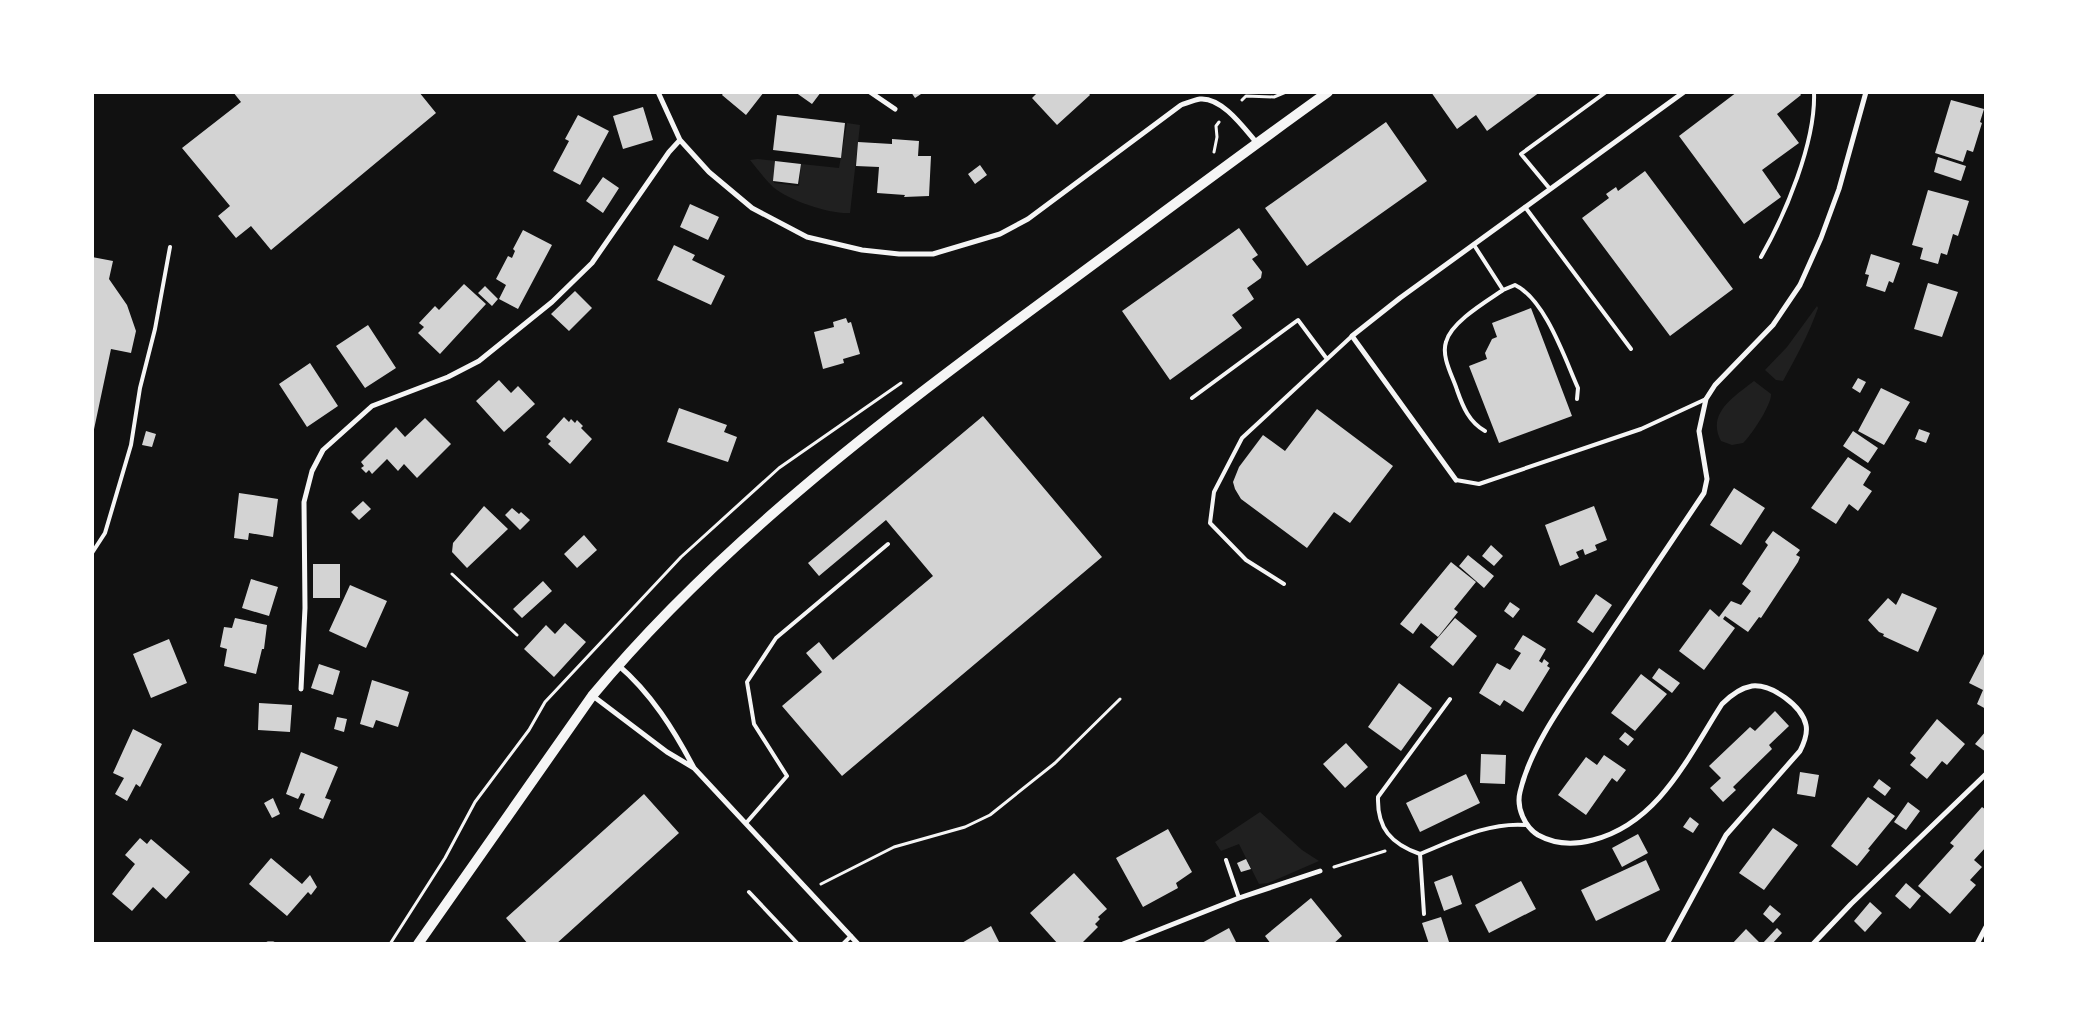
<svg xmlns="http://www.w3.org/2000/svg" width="2078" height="1036" viewBox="0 0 2078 1036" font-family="'Exo 2',sans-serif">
<rect width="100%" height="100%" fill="#111"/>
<path fill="#202020" d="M847,123L860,125L850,213C829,214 790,201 773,187C765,179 757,169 750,160L758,159L776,161L774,183L799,186L801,164L839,168Z
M1817,306L1818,308C1809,334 1796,357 1783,381L1776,380L1765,370L1787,347Z
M1754,381L1771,394C1772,404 1751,436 1743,443L1732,445L1721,441C1706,413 1735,396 1754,381Z
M1260,812L1302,850L1319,861L1268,883L1259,884L1239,844L1221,851L1215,842Z"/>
<path fill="#d3d3d3" d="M233,92H419L436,113L271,250L251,226L236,238L218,216L230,206L182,148L241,102Z
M724,92H764L746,115L722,95Z
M795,92H821L812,104Z
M911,92H924L915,98Z
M1038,92H1088L1090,95L1057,125L1032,98Z
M1431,92H1540L1487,131L1476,115L1457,129Z
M1737,92H1799L1801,95L1777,114L1799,143L1762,170L1781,197L1744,224L1679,136Z
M1951,100L1984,109L1980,122L1982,123L1973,152L1967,150L1963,162L1935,153Z
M643,107L653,140L623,149L613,116Z
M578,115L609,131L580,185L553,171L569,141L565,139Z
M777,115L845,123L841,158L773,150Z
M1386,122L1427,181L1307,266L1265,208Z
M892,139L919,141L918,156H931L929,196L904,197L905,195L877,193L879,167L856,166L858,142L892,144Z
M1938,157L1966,166L1961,181L1934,172Z
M775,161L801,164L798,184L773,181Z
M980,165L987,175L975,184L968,174Z
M1645,171L1733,289L1670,336L1582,218L1609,198L1606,194L1616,187L1618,191Z
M603,177L619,188L603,213L586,201Z
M1928,190L1969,201L1958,236L1953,234L1947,255L1941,253L1938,264L1920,259L1923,248L1912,245Z
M690,204L719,217L708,240L680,227Z
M1239,228L1258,255L1252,259L1262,272L1261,278L1247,288L1254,299L1232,315L1242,328L1170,380L1122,311Z
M523,230L552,245L518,309L499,299L506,285L496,279L508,256L512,258L515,251L513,249Z
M674,245L695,255L692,260L725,276L711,305L657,280Z
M1871,254L1900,263L1893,283L1889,281L1885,292L1866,286L1869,275L1865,274Z
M92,257L113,261L109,279L127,305L136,331L131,353L111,349L93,434Z
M1928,283L1958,292L1942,337L1914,329Z
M464,284L486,304L440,354L418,333L424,327L419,323L435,306L439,310Z
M485,286L498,299L492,306L478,293Z
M575,291L592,308L569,331L551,314Z
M1531,308L1572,416L1499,443L1469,366L1487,359L1485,353L1492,339L1497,337L1492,323Z
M846,318L848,323L851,322L860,354L843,359L844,363L823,369L814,332L834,327L833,322Z
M368,325L396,368L365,388L336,346Z
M310,363L338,406L307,427L279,384Z
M1858,378L1866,382L1860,393L1852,388Z
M499,380L511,393L518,386L535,404L504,432L476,401Z
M1881,388L1910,402L1884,445L1858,431Z
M679,408L727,425L724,432L737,437L728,462L667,442Z
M1317,409L1393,466L1350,523L1334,512L1307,548L1241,499L1235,489L1233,482L1239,467L1263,435L1285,451Z
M983,416L1102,557L842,776L782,706L822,672L806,653L819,642L833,660L933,576L886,520L819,576L808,563Z
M564,417L569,422L571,419L575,423L577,420L583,426L581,428L592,439L570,464L548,444L551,441L546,437Z
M425,418L451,444L417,478L404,464L398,471L387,459L372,474L369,470L366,473L361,468L364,466L361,462L396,427L405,437Z
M1919,429L1930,433L1926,443L1915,439Z
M146,431L156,434L152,447L142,445Z
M1853,431L1878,448L1868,463L1843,446Z
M1848,457L1871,472L1863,485L1872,491L1858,511L1849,504L1836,524L1811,508Z
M1734,488L1765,508L1741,545L1710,525Z
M239,493L278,499L273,537L249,533L248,540L234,538Z
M363,501L371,509L359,520L351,512Z
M484,506L508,529L467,568L452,552L453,543Z
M1594,506L1607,540L1595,545L1597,550L1585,555L1583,549L1576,552L1579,558L1560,566L1545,525Z
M512,508L519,514L521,512L530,520L520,530L505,515Z
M1773,531L1800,550L1796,555L1800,557L1798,562L1761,618L1759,617L1748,632L1725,616L1723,619L1735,628L1704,670L1679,651L1710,609L1719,617L1731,601L1741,605L1751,591L1742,584L1768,545L1765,542Z
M584,535L597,550L577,568L564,554Z
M1491,545L1503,556L1494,566L1482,556Z
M1468,555L1494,576L1484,588L1459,566Z
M1451,562L1476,582L1454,609L1458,612L1438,637L1421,623L1413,634L1400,624Z
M313,564H340V598H313Z
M251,579L278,587L269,616L242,608Z
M543,581L552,591L522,618L513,609Z
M350,585L387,601L366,648L329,631Z
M1902,593L1937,608L1918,652L1883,636L1884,634L1879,632L1868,620L1888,598L1896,605Z
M1596,594L1612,605L1593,633L1577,622Z
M1510,602L1520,609L1513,618L1504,611Z
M235,618L267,625L264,649H262L256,674L224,666L227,649L220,647L224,627L232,628Z
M1455,618L1477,636L1453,666L1430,647Z
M565,623L586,642L554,677L524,649L546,625L555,634Z
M1523,635L1546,649L1539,661L1542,663L1544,659L1549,663L1547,666L1550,668L1523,712L1504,700L1500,706L1479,693L1497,663L1510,670L1521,653L1514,649Z
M169,639L187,683L151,698L133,654Z
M1986,650V709L1977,704L1983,690L1969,683Z
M319,664L340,671L333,695L311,688Z
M1659,668L1680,683L1672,693L1652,678Z
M1641,674L1667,694L1635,731L1611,713Z
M372,680L409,692L398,727L376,720L373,728L360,724Z
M1399,683L1432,708L1401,751L1368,727Z
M259,703L292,705L290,732L258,730Z
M1775,711L1789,726L1769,745L1772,749L1733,787L1736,790L1723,802L1710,788L1721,778L1709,766L1750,727L1755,731Z
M337,717L347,719L344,732L334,729Z
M1937,719L1965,744L1947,765L1942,761L1927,779L1910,765L1916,758L1910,753Z
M133,729L162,744L140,787L136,784L127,801L115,794L124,778L113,773Z
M1986,731V752L1975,744Z
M1625,732L1634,739L1628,746L1619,739Z
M1346,743L1368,767L1345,788L1323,764Z
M301,752L338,767L325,798L331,800L323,819L299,809L305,794L301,793L298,799L286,794Z
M1481,754L1506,755L1505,784L1480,783Z
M1604,755L1626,770L1617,782L1612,778L1586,815L1558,795L1586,757L1597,765Z
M1800,772L1819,775L1815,797L1797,794Z
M1466,774L1480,803L1420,832L1406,803Z
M1879,779L1891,788L1885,796L1873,787Z
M644,794L679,833L556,944H528L506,918Z
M1868,797L1895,816L1868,849L1870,850L1857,866L1831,846Z
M273,798L280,814L272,818L264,803Z
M1908,802L1920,811L1906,830L1894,822Z
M1982,807L1986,810V847L1974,860L1982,867L1970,880L1976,885L1950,914L1918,886L1954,846L1950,843Z
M1690,817L1699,824L1693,833L1683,827Z
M1773,828L1798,845L1764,890L1739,873Z
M1168,829L1192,872L1176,883L1178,888L1143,907L1116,858Z
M1638,834L1648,853L1622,867L1612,848Z
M140,838L147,844L151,839L190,872L166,899L153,887L132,911L112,894L135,864L125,855Z
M271,858L302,884L310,875L317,887L311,895L308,892L287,916L249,884Z
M1246,859L1251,869L1241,872L1237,863Z
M1646,860L1660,890L1596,921L1581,890Z
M1074,873L1107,909L1098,917L1100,919L1095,924L1098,927L1081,944H1058L1030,913Z
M1452,875L1462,904L1444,911L1434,882Z
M1521,881L1536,909L1489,933L1475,905Z
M1906,883L1921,896L1910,909L1895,896Z
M1311,898L1342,936L1333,944H1271L1265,936Z
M1870,902L1882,913L1865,932L1854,921Z
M1770,905L1781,914L1773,923L1763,914Z
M1441,917L1449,942L1429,944L1422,923Z
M991,926L1000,944H960Z
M1229,928L1237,944H1200Z
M1777,928L1782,933L1772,944H1762Z
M1746,929L1761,944H1732Z"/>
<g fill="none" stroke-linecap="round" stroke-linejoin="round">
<path stroke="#f5f5f5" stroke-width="3" d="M1242,100L1246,96L1274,97L1286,92
M1214,152L1217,137L1216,126L1219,122
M452,574L517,635
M1334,867L1385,851
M821,884L894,847L965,827L990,815L1055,763L1120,699
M390,944L445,858L475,802L529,730L545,702L681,557L779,468L901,383"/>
<path stroke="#f5f5f5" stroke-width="4" d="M1550,189L1521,154L1606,92
M1525,207L1631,349
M1474,245L1503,290C1487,301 1451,322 1446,342C1441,357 1453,377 1457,390C1463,407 1469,422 1485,431
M1761,257C1785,215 1816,142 1814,92
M1503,290L1515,285C1545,299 1565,359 1578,388L1577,399
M1192,398L1298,320L1327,359
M1456,480L1479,484L1641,429L1706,399
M92,553L105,533L131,445L140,388L155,329L170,247
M1284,584L1246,560L1210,523L1214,492L1242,438L1352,336
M1450,699L1378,797C1377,828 1391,844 1420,854C1454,840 1488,822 1526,825
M747,822L787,776L754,724L747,682L776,638L888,544
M1420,854L1424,914
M1226,860L1239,898
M749,892L798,944
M843,944L851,936"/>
<path stroke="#f5f5f5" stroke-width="5" d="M658,92L680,140L709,172L752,208L807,237L862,250L899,254H933L1000,234L1028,219L1181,105C1187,103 1194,100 1200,99C1222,97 1244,128 1256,142
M870,92L895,109
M1456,480L1352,336L1400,298L1684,92
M618,665C651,693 674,730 694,768
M301,689L305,608L304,502L312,471L323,450L372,406L448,377L479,361L552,302L592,263L669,152L680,140
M593,696L667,752L694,768L858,944
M268,944H273
M1123,944L1239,898L1320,871
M1667,944L1726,835L1800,751C1804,743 1808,734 1806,725C1802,706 1772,684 1752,686C1740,688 1730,696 1722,704C1688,757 1659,823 1593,840C1574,845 1556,845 1538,835C1525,827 1516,808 1520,792C1531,744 1569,695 1596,654C1632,600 1668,547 1704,493L1707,479L1699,431L1706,399L1715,385L1773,325L1800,285L1821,238L1839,189L1866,92
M1813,944L1851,904L1986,774
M1977,944L1986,927"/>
<path stroke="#f5f5f5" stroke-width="10" d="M418,944L592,696C718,544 880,422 1038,305C1135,234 1230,162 1328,92"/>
</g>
<rect width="2078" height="1036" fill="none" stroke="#ffffff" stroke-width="188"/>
</svg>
